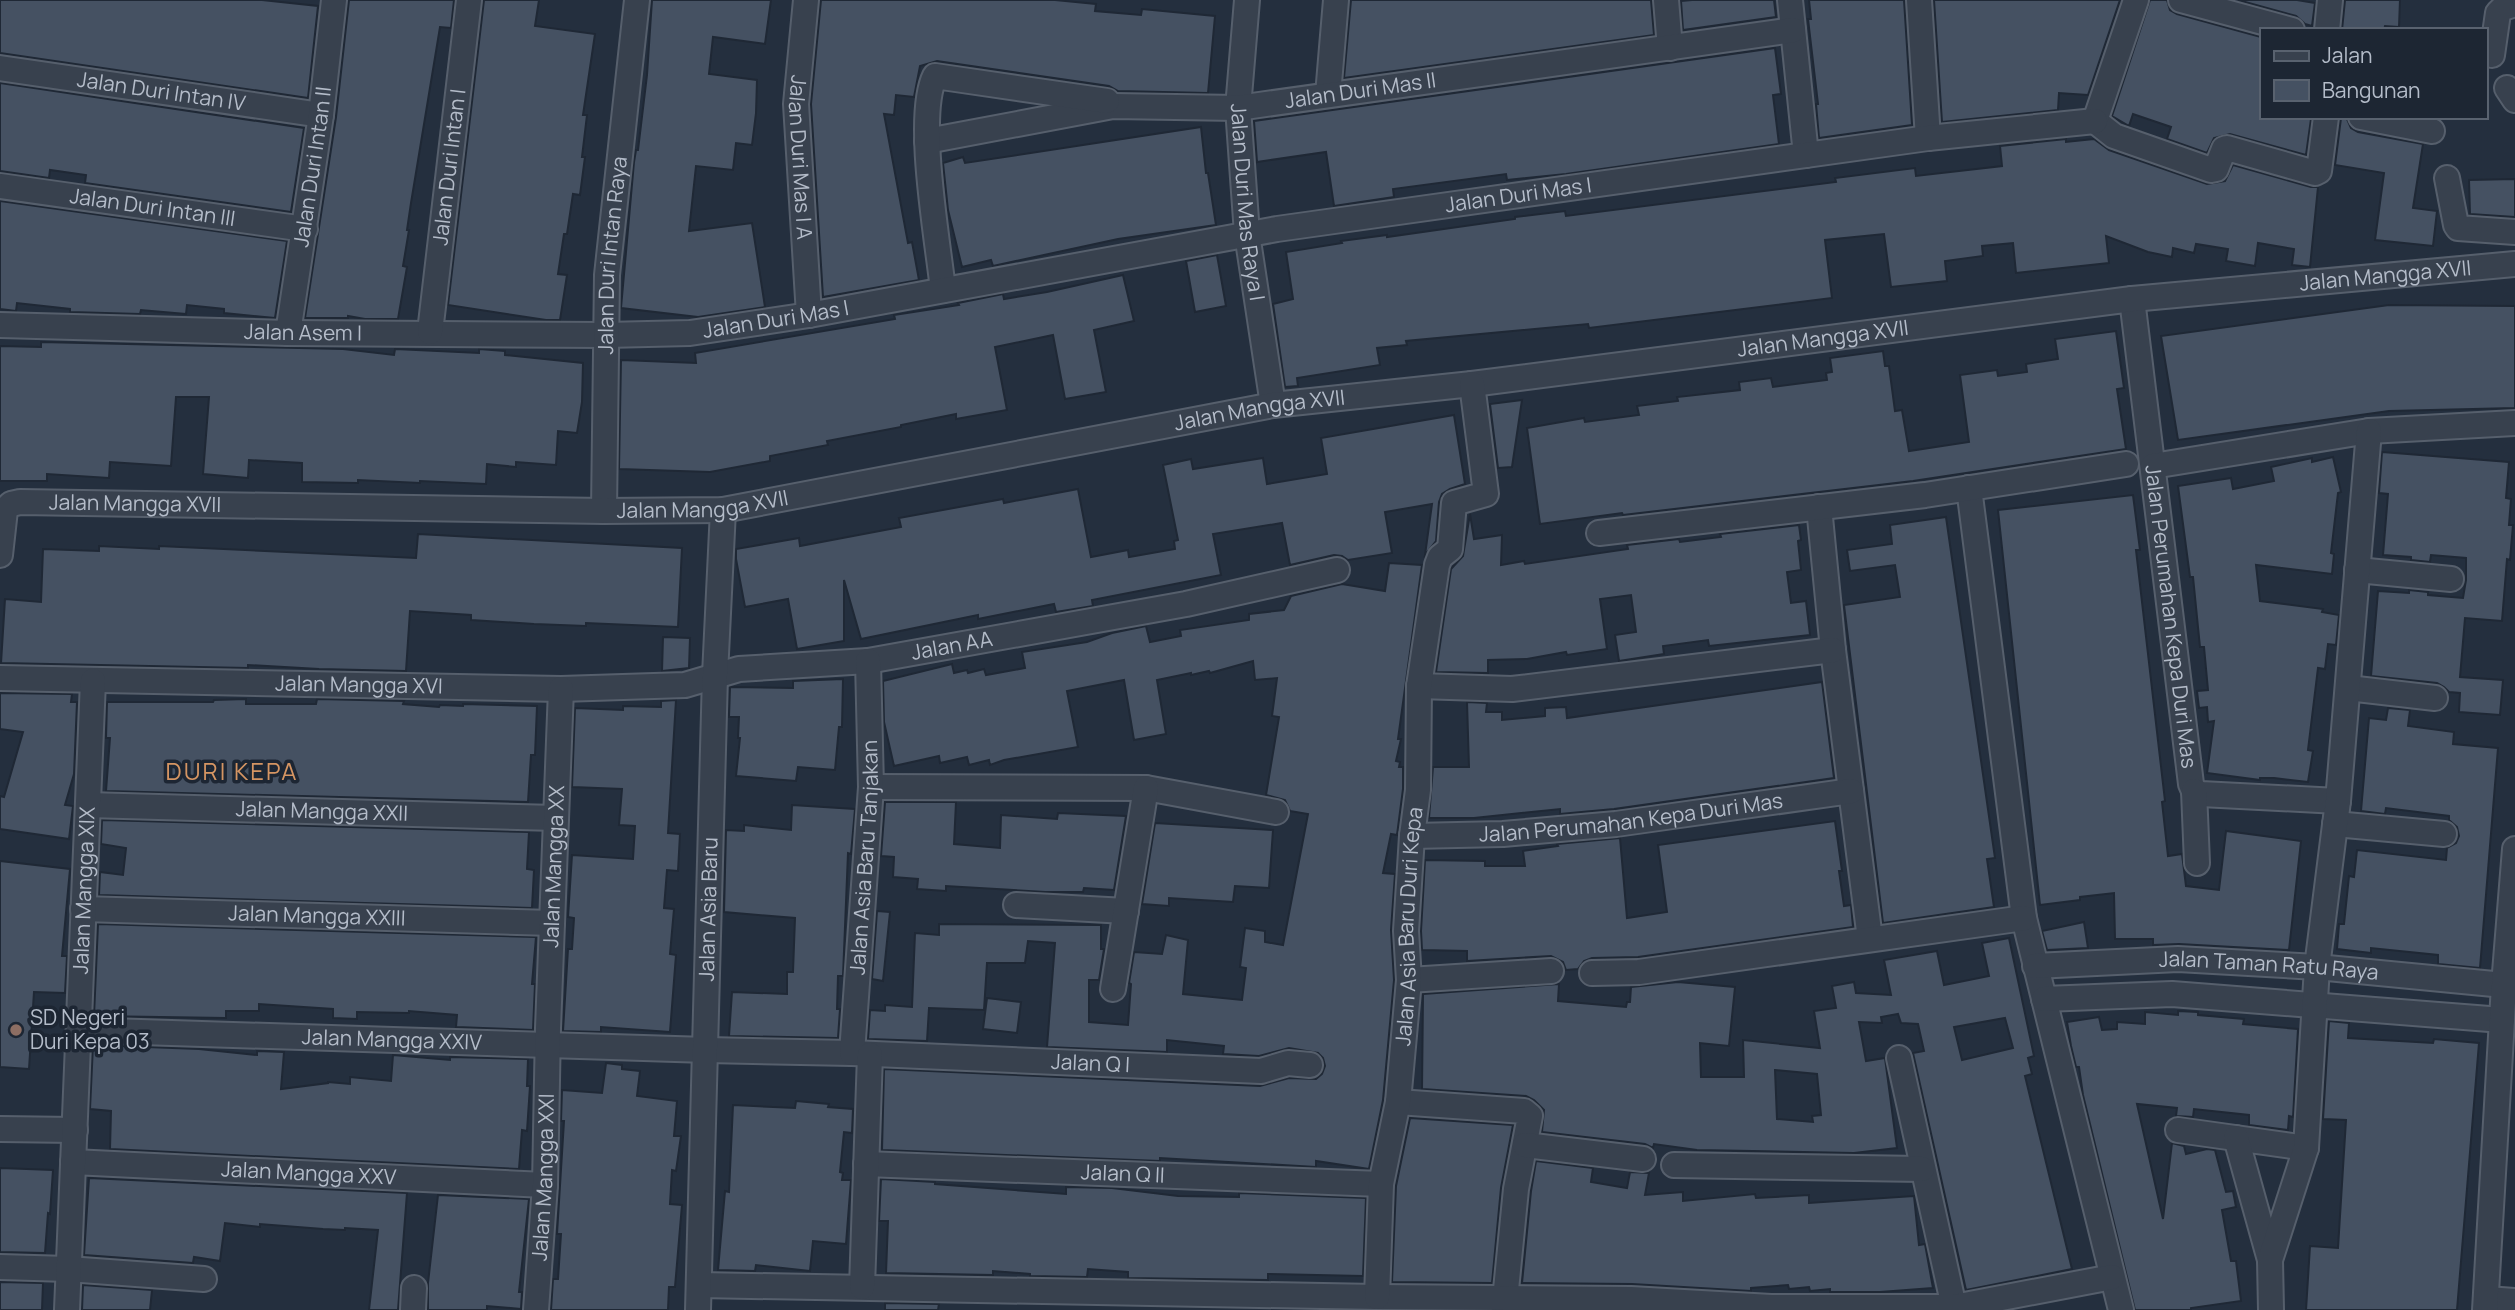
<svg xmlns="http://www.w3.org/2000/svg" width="2515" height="1310" viewBox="0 0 2515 1310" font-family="Manrope,sans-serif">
<rect width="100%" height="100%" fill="#242f3e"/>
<path fill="#455162" stroke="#1f2835" stroke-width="2" fill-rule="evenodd" d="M0,0H262L318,6L308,98L0,53Z
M349,0H454L451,28L440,27L411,203L407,230H409L403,266L407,267L398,319H365L348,316V318H305L336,117Z
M484,0H539L535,26L595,34L583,115H587L582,157H585L580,195L573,194L567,234H564L558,274L567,275L560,320H546L448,305Z
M652,0H771L765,44L713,37L709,74L757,80L756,113L752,145L736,143L733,170L696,166L689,231L752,223L765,307L698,317L621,308L634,162L636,150H638L647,75Z
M821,0H1055L1096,4L1095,11L1141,15L1142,9L1215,16L1208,93L1118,91L1109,86L937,61L920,66L914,97L896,95L894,115L884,114L908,243L912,242L919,280L823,297L811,104Z
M1351,0H1651L1654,35L1344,78Z
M1692,0H1774L1776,17L1683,30L1681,1Z
M1809,0H1904L1912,125L1819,138L1816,104H1818L1808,19H1811Z
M1934,0H2120L2088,95L2059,93L2058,110L1942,122Z
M2150,0H2167L2170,10L2177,14L2261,37V117L2311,119L2306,155L2230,134L2214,138L2207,153L2167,139L2171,127L2133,114L2129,126L2112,116Z
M2238,0H2297L2315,3L2312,26L2305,24L2296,16Z
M2345,0H2400L2399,27L2385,26L2384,30H2342Z
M1775,48L1781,94L1773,95L1779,144L1566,174L1507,180L1506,174L1393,189L1394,197L1334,206L1326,152L1257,162L1254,121Z
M0,83L304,128L291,212L85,183L86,175L50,170L49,178L0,171Z
M2341,118L2347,119L2351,128L2358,132L2423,144L2413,208L2437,211L2433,246L2375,240L2384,173L2335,165Z
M1201,127L1206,173H1208L1216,225L1118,239L993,266L991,260L962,267L948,210L943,163L963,157L965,163Z
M2066,139V142L2094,139L2109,150L2207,184L2225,181L2233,165L2311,187H2318L2310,267L2292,265L2294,249L2258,243L2255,266L2226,261L2228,249L2196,244L2194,253L2173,248L2172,257L2148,252L2106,236L2109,263L2016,273L2013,243L1982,246L1983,256L1945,261L1947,281L1891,287L1884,234L1825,240L1832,298L1589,328L1588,324L1406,341L1407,345L1377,348L1380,365L1297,378L1298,386L1285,387L1273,304L1293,299L1286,252L1342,243L1341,241L1387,235V237L1515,219V217L1565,211L1566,216L1836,182L1835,178L1915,168L1916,176L2002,166L2000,146Z
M2515,179V217L2470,214L2469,180Z
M0,201L287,241L275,318L224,313V309L187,305L186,314L141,310L140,314L70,312V309L17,303L16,311L0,309Z
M1217,255L1226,306L1195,312L1186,261Z
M1123,275L1134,321L1094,330L1106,392L1065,399L1053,335L995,347L1007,410L956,419V414L901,425V427L827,441L828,445L770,456V461L710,472L619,469L621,360L696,363L695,353L895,319L894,315L959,305L958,303L1003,294L1004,299L1047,292Z
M2389,305L2515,306V408L2389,411L2178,440L2161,336Z
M2116,331L2124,388L2117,389L2126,449L1913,481L1623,515L1622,513L1540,524L1527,428L1584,418L1585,422L1639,415L1637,406L1678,401L1677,397L1740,390L1739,382L1771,378L1773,387L1827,380L1826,373L1832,372L1830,358L1883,351L1885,366H1889L1895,411L1902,410L1909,451L1969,442L1960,375L1997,370L1998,376L2027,372L2026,364L2058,359L2055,339Z
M41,342L343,349L394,355L395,349L479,353V349L505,351V355L583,363L582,402L577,433L558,431L556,465L516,462V467L487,464L486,484L420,481V483L358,480V483L302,482V463L249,460L248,478L203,474L209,397H176L171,466L110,462L109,478L47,474V481H0V346L41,347Z
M1522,400L1512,467L1498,468L1490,404Z
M1454,415L1465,484L1450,489L1442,494L1439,502L1436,541L1425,555L1432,504L1385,512L1392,553L1348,560L1342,556L1334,555L1290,565L1282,523L1213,534L1221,575L1092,600L1093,606L1056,612L1054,604L978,619V615L861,639L844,580V641L797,649L788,599L745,607L736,559V549L799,538L800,546L901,527L899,518L1003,499L1004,503L1078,489L1091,557L1128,550L1129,557L1175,549L1174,541L1178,540L1163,465L1191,459L1193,469L1263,458L1267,484L1327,474L1321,438Z
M2382,452L2509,462L2506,498L2511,499L2509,525H2513L2510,560L2507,559L2502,621L2465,618L2460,677L2503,680L2500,715L2459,712L2460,693L2449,692L2444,687L2437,683L2371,676L2378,591L2409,593V590L2428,592V595L2463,598L2466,580V558L2431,555L2430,562L2411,560V557L2383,555L2388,494L2379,493Z
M2333,457L2341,492L2338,493L2331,553L2334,554L2332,574L2256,565L2260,601L2323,609L2322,612L2339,615L2336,645L2328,644L2325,669L2318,668L2308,750L2313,751L2308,782L2274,778H2260V780L2207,773L2214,721L2208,722L2207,707L2199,708L2197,691L2208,690L2204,647H2200L2193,577H2190L2178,486L2231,478L2233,489L2274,481L2271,467L2312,458V462Z
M2133,495L2140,550H2136L2165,801L2162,802L2168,856L2182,854L2186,886L2219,890L2226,831L2301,841L2289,950L2179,944L2153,945V939H2115L2114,893L2080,897V900L2040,905L1998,510Z
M1470,514L1474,539L1502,535L1501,565L1524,561L1525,564L1628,549L1627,545L1679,539L1680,542L1721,537L1720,534L1799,525L1801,540L1798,541L1801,570L1787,572L1791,603L1806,601L1810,635L1709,646L1708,640L1663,646L1664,654L1619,661L1615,635L1636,632L1631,595L1600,599L1607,649L1567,655L1566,652L1527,659L1488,660V673L1436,672L1451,569L1463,556Z
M1946,517L1995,858L1987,859L1994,907L1883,923L1844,605L1900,597L1895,565L1850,571L1847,550L1892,544L1890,525Z
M418,534L682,548L678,627L586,623V626L534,624L471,620V615L410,611L406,671L319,669L248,665V668L1,663L5,599L41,602L43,549L99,551V546L159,549V546L416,558Z
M1389,563L1422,565L1398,739H1401L1396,761L1400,762L1399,767H1403V789L1397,835L1391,834L1383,873L1395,874L1391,930L1394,980L1383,1100L1369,1169L1316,1161V1167L1160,1158V1161L882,1150L884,1069L1260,1086L1289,1078L1316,1079L1322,1074L1325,1066L1323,1058L1318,1053L1289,1048L1259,1056L1223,1054L1224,1046L1167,1040V1052L1047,1047L1055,943L1028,941L1025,963H987L984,1010L929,1008L927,1041L868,1039L870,1010L885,1011V1005L912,1007L915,933L939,935V924L1101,925V949H1104L1099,980H1089V1022L1128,1025L1131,984L1129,983L1134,952L1162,954L1166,935L1188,940L1183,994L1242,1000L1246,968L1240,967L1245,928L1265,931V942L1283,945L1308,814L1290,811L1285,800L1266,795L1279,717L1272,716L1277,678L1255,680L1253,661L1210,673L1209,671L1191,675V673L1157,680L1166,734L1134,740L1124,680L1067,691L1078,747L1004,760L990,765L989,760L969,765L967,757L940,763L939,756L894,766L884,722L883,681L952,664L954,673L967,670L968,673L984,669L986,675L1025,668L1022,652L1087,642L1112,633L1146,626L1150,642L1181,636L1180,630L1249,620V614L1284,610L1291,596L1342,584L1385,591Z
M663,637L690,638L689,668L662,671Z
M843,679L842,727H839L835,770L798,767L796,781L736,776L740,738H738L739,717H729L730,687L793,688V681Z
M1822,682L1834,778L1614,809L1560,814V809L1474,818H1429L1433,767H1469L1467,702L1487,703L1486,712H1502V720L1545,716V708L1566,707L1567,718Z
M0,693L72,694L71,702H77L74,774L65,805L73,806L69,839L0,829V796L4,797L23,732L0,729Z
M246,699V704H316L317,699L404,701L403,704L439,707L440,705L463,706V704L537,706L535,755H531L528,802L106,791L110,738H106L107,702H213L214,700Z
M676,700L668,833L680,834L678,871L667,870L664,908L674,909L670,954L676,955L670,1032L601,1027V1032L563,1031L568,949H572L574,918L568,917L572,855L633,859L635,826L619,825L622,789L572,787L575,708L623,710V706L661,707V701Z
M2388,708L2410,710L2408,726L2454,732L2453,744L2498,748L2480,968L2438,964V955L2371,948V953L2337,949L2339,924H2344L2349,876L2354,877L2357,850L2446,860L2447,848L2456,843L2459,836L2457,827L2449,820V816L2386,808L2385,814L2361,811L2369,718L2386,720Z
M885,802H956L954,844L1000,848L1001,815L1057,819L1058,813L1126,816L1114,890L1084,888L1083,892H1045L946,886V891L917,889L918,879L893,877L894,857L881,856Z
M792,805L855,809L851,854L848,853L843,976H838L837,1009H840L838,1038L729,1036L732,992L787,994V972H793L795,918L724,912L726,830L744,831V825L791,830Z
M102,820L529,832L527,869L534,870L532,908L99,895L100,872L123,875L126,848L101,844Z
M1835,821L1842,871H1839L1844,906L1851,905L1853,927L1638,957L1592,958L1584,961L1578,969L1566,970L1563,962L1551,956L1467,961V951L1422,950L1421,931L1425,860L1485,861V866H1525L1523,851L1558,846L1557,844L1620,838L1627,918L1667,912L1658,845Z
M1155,823L1273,830L1269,888L1235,886L1233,902L1169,898V906L1142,904Z
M0,861L70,869L62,956H67L65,993L34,992L29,1069L0,1067Z
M877,911L890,912L883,981L872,979Z
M2084,922L2088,948L2047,950L2042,931Z
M98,924L536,937L532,984H535L533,1030L456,1027L457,1015L409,1011V1013L357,1012V1019L333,1018V1009L259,1004V1011H226V1018L94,1016Z
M2009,938L2034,1056L2028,1058L2032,1074L2025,1076L2072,1269L1966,1290L1913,1053L1924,1051L1918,1024L1901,1023L1898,1014L1881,1017L1882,1023L1859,1022L1866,1061L1885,1058L1897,1148L1854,1153L1697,1150L1654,1144L1653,1148L1645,1144L1542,1132L1544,1110L1534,1100L1526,1096L1422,1089L1423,994L1559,984L1558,1001L1626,1007L1627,1002H1630L1631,987L1678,982L1735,987L1729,1046L1700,1043L1701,1077H1744L1743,1040L1820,1048L1814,1011L1836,1008L1832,986L1854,982L1856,993L1891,995L1884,960L1937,951L1944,985L1989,976L1982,943ZM2005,1018L2013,1048L1962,1060L1954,1027ZM1775,1070L1817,1074L1821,1115L1812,1116L1813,1122L1777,1119Z
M987,998L1021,1002L1017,1033L983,1029Z
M2178,1011L2198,1012V1015L2244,1019L2243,1024L2298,1029L2293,1117L2289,1116L2288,1130L2249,1125V1115L2194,1109L2193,1117L2176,1116L2177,1108L2137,1104L2163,1219L2172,1143L2184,1146L2186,1154L2207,1149L2215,1150L2226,1192L2233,1191L2236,1207L2222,1210L2231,1261H2236L2241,1301L2191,1308V1310H2135L2083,1095L2079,1067H2076L2071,1046L2067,1022L2099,1017L2102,1030L2117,1029V1022L2145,1024V1012L2178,1015Z
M2329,1021L2349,1023L2348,1038L2433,1043L2434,1039L2479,1043L2457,1310H2306L2310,1246L2338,1248L2346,1120L2323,1119Z
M93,1045L199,1049L257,1055V1051L284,1052L281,1089L328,1083V1082L350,1084V1077L391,1081L393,1055L450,1060V1057L528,1059L527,1086H530L527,1131L522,1130L519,1169L110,1149L111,1111L90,1109Z
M606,1063L622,1065V1069L640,1071L637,1096L677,1101L674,1136H681L676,1171L672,1170L670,1204L682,1205L675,1287H669L668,1310H551L553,1279H558L561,1234H557L564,1121H561L562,1090L602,1093Z
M796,1101L829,1104L828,1107L853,1109L852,1133L844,1132L840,1172L843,1173L842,1180H851L846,1244L813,1241L810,1271L756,1265L755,1271L718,1270L725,1191L729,1192L733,1105L795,1108Z
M1410,1118L1513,1125L1501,1188L1492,1283L1392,1282L1396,1186Z
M1536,1161L1593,1168L1591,1182L1627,1188L1630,1172L1649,1173L1645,1195L1683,1192V1201L1755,1194L1756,1198L1809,1195V1203L1914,1196L1919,1245L1925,1244L1933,1288L1880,1292H1830V1289L1810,1291L1809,1287L1789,1289L1788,1285L1751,1288V1291L1632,1284L1522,1283L1531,1191Z
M0,1168L53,1170L50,1214L48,1213L45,1253L0,1252Z
M89,1178L407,1193L398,1310H369L378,1230L345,1228V1230L323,1229L260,1224V1227L225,1223L220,1261L194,1257L193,1263L84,1255Z
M881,1179L935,1182V1184L1066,1194V1187L1112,1188L1178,1196L1239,1197V1193L1366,1198L1363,1276L1268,1274V1280L1128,1278V1272L1088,1269L1087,1277L1030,1276V1274L993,1271V1275L886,1273L888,1221H879Z
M438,1195L529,1199L519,1292H522L521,1309L487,1306V1310H428V1283Z
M0,1282L43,1283L42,1310H0Z
M83,1285L152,1290L150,1310H82Z
M885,1303L939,1304L938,1310H885Z"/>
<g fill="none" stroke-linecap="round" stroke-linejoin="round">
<defs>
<g id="minor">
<path id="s1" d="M806,0L796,104L809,315"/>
<path id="s2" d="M1247,0L1238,108L1247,234L1273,405"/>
<path d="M1666,0L1670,48"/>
<path d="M1790,0L1806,155"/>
<path d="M1919,0L1928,138"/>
<path d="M2181,0L2292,30"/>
<path d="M2327,30L2330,0"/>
<path d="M2492,55L2498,13L2503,8L2515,4"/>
<path id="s3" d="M0,68L321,115"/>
<path d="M2507,88L2515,100"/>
<path d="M1328,95L1336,0"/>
<path d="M2361,117L2432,131"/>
<path d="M2095,121L2114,136L2211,170L2216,169L2224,149L2227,148L2315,173L2319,171L2326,117"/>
<path d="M2095,121L2136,0"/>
<path id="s4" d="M927,141L1113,106L1238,108L1793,30"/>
<path d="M2447,178L2456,225L2458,228L2515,232"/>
<path id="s5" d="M0,186L305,229"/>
<path d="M943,290C938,242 915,116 935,76L1107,101"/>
<path id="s6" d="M2132,299L2191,784L2194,791L2201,794L2338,801"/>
<path id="s7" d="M0,325L288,333L606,335L690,333L809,315L1277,229L1928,138L2095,121"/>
<path id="s8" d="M430,332L469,0"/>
<path id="s9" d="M288,333L321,115L334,0"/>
<path d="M2153,466L2369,431L2515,423"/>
<path d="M1969,488L2024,918L2121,1310"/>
<path d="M1819,507L1833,650L1870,939"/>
<path id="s10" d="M604,511L607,275L637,0"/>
<path d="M1599,533L1925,495L2126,464"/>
<path id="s11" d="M0,555L5,510L11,504L20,502L604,511L723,510L1273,405L1472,384L2132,299L2515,264"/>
<path d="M2357,570L2451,579"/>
<path id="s12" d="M0,678L561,689L685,685L739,669L868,661L1186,604L1337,570"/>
<path d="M1419,686L1512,689L1833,650"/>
<path d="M2348,688L2435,698"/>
<path d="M871,787L1146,788L1276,812"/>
<path d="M2194,791L2197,863"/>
<path id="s13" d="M88,805L556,818"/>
<path d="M2335,824L2444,834"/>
<path id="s14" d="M1412,836L1503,834L1616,824L1851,791"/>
<path d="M1016,905L1126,911"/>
<path id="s15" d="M83,909L552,923"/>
<path id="s16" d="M2035,966L2178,959L2317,967L2504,985"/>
<path d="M1592,973L1639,972L2024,918"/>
<path d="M1409,980L1551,971"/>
<path d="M1113,989L1146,788"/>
<path d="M2044,999L2172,994L2502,1020"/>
<path id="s17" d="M79,1030L707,1050L852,1053L1261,1071L1288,1063L1310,1065"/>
<path id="s18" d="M852,1053L871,787L868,661"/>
<path d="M1899,1058L1954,1307"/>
<path d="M1398,1102L1524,1111L1530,1116L1516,1189L1504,1310"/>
<path d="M0,1129L75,1130"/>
<path d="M2178,1130L2306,1148"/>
<path d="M2236,1138L2270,1260"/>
<path d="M1525,1145L1643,1159"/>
<path id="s19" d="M73,1162L545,1185"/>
<path id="s20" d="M866,1164L1381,1184"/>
<path d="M1674,1165L1922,1169"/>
<path d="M0,1267L68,1269L204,1279"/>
<path d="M699,1285L1377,1297L1631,1299L1771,1307H1954L2112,1277"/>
<path d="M862,1287L870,1055"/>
<path id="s21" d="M1377,1297L1381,1184L1398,1102L1409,980L1406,931L1412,836L1418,790L1419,686L1437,565L1440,557L1450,549L1454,503L1486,494L1472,384"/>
<path d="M2487,1299L2515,1301"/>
<path id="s22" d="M67,1310L93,681"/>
<path d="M413,1310L414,1288"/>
<path id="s23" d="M536,1310L545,1185L548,1028L561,689"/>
<path id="s24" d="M698,1310L715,675L723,510"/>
<path d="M2271,1310L2270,1260L2306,1148L2317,967L2338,801L2369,431"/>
<path d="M2485,1310L2504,985L2515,849"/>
</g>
</defs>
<use href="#minor" stroke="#565f6c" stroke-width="28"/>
<use href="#minor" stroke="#38414e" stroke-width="24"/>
</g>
<circle fill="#8d6e63" stroke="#1d2633" stroke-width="2.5" cx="16" cy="1030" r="7"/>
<g text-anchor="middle" stroke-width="7" stroke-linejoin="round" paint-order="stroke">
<g font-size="21" fill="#b4bcc9" stroke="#1d2633">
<text dy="7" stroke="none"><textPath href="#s3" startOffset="163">Jalan Duri Intan IV</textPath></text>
<text dy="7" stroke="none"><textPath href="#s4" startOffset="438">Jalan Duri Mas II</textPath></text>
<text dy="7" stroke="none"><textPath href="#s1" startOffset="158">Jalan Duri Mas I A</textPath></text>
<text dy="7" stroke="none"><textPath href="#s8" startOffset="166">Jalan Duri Intan I</textPath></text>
<text dy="7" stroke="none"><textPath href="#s9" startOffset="168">Jalan Duri Intan II</textPath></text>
<text dy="7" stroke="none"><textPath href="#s7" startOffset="1530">Jalan Duri Mas I</textPath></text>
<text dy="7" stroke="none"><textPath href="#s2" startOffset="203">Jalan Duri Mas Raya I</textPath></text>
<text dy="7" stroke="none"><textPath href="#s5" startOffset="154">Jalan Duri Intan III</textPath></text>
<text dy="7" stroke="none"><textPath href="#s10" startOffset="256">Jalan Duri Intan Raya</textPath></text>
<text dy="7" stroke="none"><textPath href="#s11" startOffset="2446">Jalan Mangga XVII</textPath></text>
<text dy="7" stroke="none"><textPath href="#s7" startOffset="777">Jalan Duri Mas I</textPath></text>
<text dy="7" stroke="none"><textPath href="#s7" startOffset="303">Jalan Asem I</textPath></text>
<text dy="7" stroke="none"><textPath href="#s11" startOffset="1880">Jalan Mangga XVII</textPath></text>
<text dy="7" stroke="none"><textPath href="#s11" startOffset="1312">Jalan Mangga XVII</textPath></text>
<text dy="7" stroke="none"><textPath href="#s11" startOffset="746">Jalan Mangga XVII</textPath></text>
<text dy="7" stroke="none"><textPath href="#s11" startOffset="178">Jalan Mangga XVII</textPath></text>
<text dy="7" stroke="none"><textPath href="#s6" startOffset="320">Jalan Perumahan Kepa Duri Mas</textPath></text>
<text dy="7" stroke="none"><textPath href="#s12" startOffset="956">Jalan AA</textPath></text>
<text dy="7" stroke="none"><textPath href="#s12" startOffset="359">Jalan Mangga XVI</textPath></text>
<text dy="7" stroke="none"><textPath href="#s13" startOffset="234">Jalan Mangga XXII</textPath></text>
<text dy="7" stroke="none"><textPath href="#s14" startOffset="220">Jalan Perumahan Kepa Duri Mas</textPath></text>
<text dy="7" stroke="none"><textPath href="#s18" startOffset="196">Jalan Asia Baru Tanjakan</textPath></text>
<text dy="7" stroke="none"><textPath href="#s23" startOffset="444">Jalan Mangga XX</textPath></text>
<text dy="7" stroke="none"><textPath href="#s22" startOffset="420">Jalan Mangga XIX</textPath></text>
<text dy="7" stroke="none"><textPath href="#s24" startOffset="401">Jalan Asia Baru</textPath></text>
<text dy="7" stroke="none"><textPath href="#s15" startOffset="234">Jalan Mangga XXIII</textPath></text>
<text dy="7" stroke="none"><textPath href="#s21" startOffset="373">Jalan Asia Baru Duri Kepa</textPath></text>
<text dy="7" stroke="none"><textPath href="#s16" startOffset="234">Jalan Taman Ratu Raya</textPath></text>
<text dy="7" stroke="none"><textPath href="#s17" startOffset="313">Jalan Mangga XXIV</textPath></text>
<text dy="7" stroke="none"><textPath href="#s17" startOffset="1012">Jalan Q I</textPath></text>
<text dy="7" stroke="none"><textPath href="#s19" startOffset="236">Jalan Mangga XXV</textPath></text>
<text dy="7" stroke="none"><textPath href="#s20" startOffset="257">Jalan Q II</textPath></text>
<text dy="7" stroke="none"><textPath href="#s23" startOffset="133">Jalan Mangga XXI</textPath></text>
</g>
<g font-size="21" fill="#b4bcc9" stroke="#1d2633" text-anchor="start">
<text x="30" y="1025">SD Negeri<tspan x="30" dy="24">Duri Kepa 03</tspan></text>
</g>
<g font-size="24" letter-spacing="2" fill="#d59563" stroke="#1d2633">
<text x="232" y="780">DURI KEPA</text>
</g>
</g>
<rect x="2260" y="28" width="228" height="91" fill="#1d2633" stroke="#59626f" stroke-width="2"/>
<rect x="2274" y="51" width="35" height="10" fill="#38414e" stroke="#59626f" stroke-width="2"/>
<text x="2322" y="63" font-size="21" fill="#b4bcc9">Jalan</text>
<rect x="2274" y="80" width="35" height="21" fill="#455162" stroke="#59626f" stroke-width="2"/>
<text x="2322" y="98" font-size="21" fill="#b4bcc9">Bangunan</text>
</svg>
